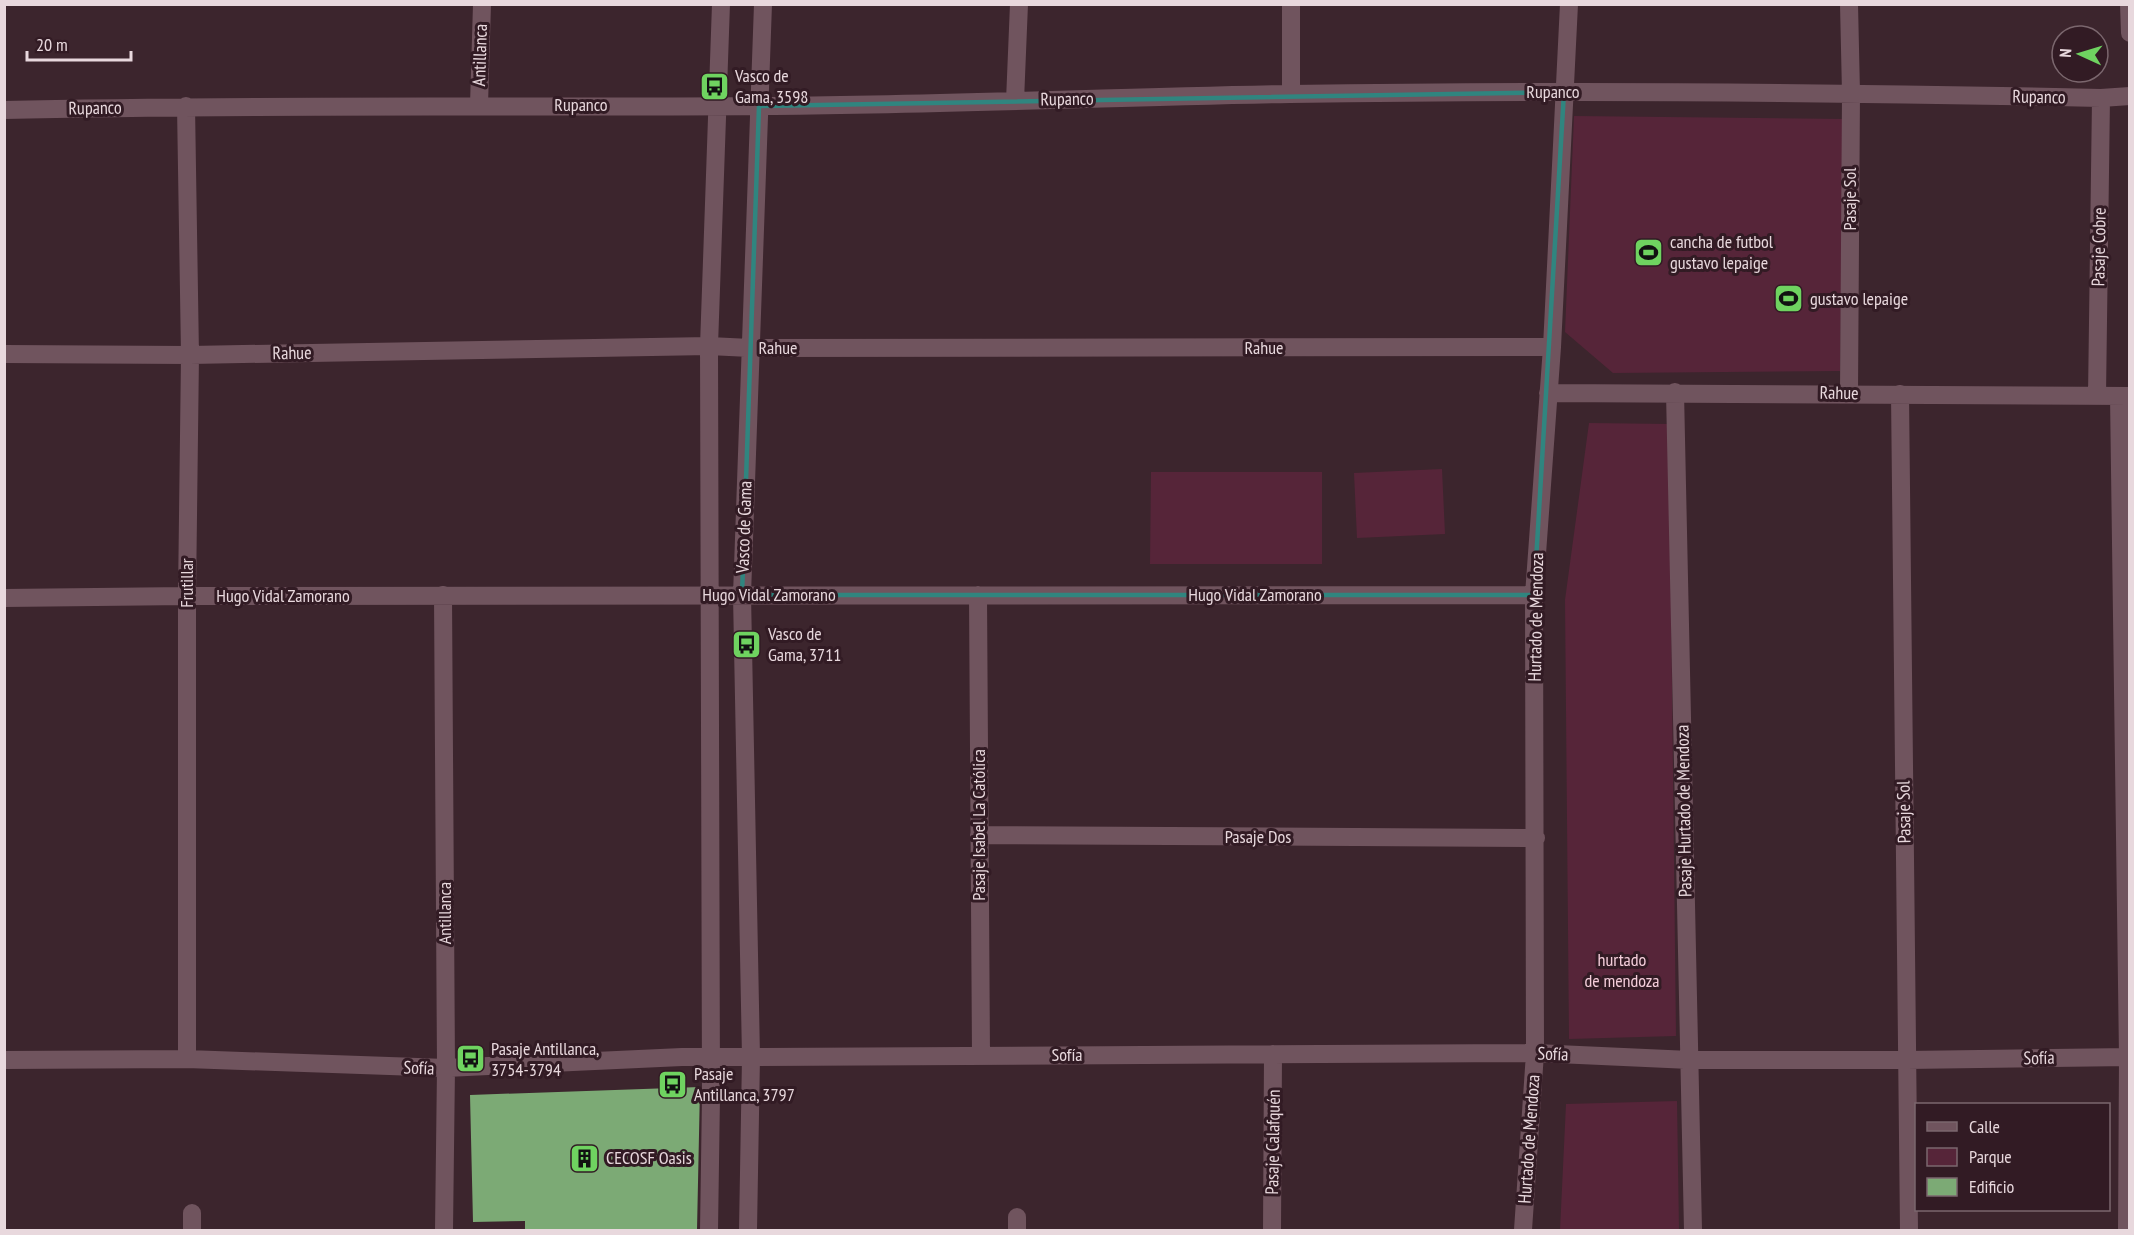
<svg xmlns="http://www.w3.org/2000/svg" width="2134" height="1235" viewBox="0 0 2134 1235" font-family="'PT Sans Narrow',sans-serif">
<rect width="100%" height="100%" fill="#3c252d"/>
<path fill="#562539" d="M1574,116L1844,119L1840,371L1613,373L1565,332Z
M1589,423L1669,424L1676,1036L1569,1039L1565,600Z
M1442,469L1445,534L1357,538L1354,473Z
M1151,472H1322V564H1150Z
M1677,1101L1679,1230H1560L1566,1104Z"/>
<path fill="#7caa75" d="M700,1087L697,1230H525V1221L473,1222L470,1095Z"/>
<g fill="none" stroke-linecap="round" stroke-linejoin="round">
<path stroke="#70545e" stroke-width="18" d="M1291,4V94
M1849,4L1851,93L1849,393
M2129,4L2130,33
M1015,101L1019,4
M479,105L482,4
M186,106L190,355L187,596V1059
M4,110C257,104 510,108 763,106C939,105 1114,97 1290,94C1560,90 1830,92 2101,98L2130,96
M4,354L190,355L709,346L750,348L1552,347
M1675,392L1693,1230
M1548,393L2130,396
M1900,394L1909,1230
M2097,396L2101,98
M2119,396L2128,1057L2127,1230
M443,595L446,1068L444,1230
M978,595L981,1056
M4,598L187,596L1534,595
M979,835L1536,838
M4,1060L187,1059L446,1068L682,1057H751L1535,1053L1690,1060H1907L2130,1057
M1017,1217V1230
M192,1230V1213
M709,1230L711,1096L709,346L721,4
M748,1230L751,1057L742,595L763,4
M1272,1230L1273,1054
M1523,1230L1535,1053L1534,595L1552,347L1569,4"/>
</g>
<path fill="none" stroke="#30857f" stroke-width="4.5" stroke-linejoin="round" d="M1564,92L1534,595H742L759,106Z"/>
<defs>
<symbol id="bus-square" viewBox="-11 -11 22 22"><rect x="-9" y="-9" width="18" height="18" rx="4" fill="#6fd360" stroke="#321b24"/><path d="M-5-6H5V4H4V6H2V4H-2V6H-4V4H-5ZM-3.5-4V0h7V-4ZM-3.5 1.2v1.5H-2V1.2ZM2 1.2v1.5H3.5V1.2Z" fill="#111"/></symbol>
<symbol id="stadium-square" viewBox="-11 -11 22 22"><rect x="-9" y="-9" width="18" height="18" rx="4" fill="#6fd360" stroke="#321b24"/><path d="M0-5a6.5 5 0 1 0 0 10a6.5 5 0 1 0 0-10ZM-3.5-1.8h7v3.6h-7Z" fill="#111"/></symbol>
<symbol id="building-square" viewBox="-11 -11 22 22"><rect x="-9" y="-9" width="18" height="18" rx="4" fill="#6fd360" stroke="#321b24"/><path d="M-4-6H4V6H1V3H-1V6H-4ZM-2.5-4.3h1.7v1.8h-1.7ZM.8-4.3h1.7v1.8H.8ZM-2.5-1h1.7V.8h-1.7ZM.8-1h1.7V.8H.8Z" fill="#111"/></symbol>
</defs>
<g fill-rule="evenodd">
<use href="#bus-square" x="698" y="70" width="33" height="33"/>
<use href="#stadium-square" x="1632" y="236" width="33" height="33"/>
<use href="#stadium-square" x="1772" y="282" width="33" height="33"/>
<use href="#bus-square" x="730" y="628" width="33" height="33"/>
<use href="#bus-square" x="454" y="1042" width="33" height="33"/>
<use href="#bus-square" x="656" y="1068" width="33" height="33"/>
<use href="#building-square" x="568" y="1142" width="33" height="33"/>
</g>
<g text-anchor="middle" stroke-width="6" stroke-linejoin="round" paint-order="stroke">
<g font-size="18" fill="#e8d8dd" stroke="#321b24">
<text transform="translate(480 55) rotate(-88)" y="6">Antillanca</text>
<text x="1553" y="98">Rupanco</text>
<text transform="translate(2039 97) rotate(1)" y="6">Rupanco</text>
<text transform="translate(1067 99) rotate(-1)" y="6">Rupanco</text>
<text x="581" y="111">Rupanco</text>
<text transform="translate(95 108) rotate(-1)" y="6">Rupanco</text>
<text transform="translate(1850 199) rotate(-90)" y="6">Pasaje Sol</text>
<text transform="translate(2099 247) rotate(-89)" y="6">Pasaje Cobre</text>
<text x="778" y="354">Rahue</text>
<text x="1264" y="354">Rahue</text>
<text transform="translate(292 353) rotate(-1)" y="6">Rahue</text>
<text transform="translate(1839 393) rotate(1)" y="6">Rahue</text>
<text transform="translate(744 527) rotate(-88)" y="6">Vasco de Gama</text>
<text transform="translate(187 583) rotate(-90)" y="6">Frutillar</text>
<text x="769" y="601">Hugo Vidal Zamorano</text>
<text x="1255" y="601">Hugo Vidal Zamorano</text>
<text x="283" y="602">Hugo Vidal Zamorano</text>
<text transform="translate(1536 617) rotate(-89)" y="6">Hurtado de Mendoza</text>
<text transform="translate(1684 811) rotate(-91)" y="6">Pasaje Hurtado de Mendoza</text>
<text transform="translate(1904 812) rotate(-91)" y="6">Pasaje Sol</text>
<text transform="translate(979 825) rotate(-90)" y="6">Pasaje Isabel La Católica</text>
<text x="1258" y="843">Pasaje Dos</text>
<text transform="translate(445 913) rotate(-90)" y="6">Antillanca</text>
<text transform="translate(1553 1054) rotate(2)" y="6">Sofía</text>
<text x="1067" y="1061">Sofía</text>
<text transform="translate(2039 1058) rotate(-1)" y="6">Sofía</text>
<text transform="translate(419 1068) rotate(2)" y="6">Sofía</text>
<text transform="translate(1529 1139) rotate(-86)" y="6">Hurtado de Mendoza</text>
<text transform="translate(1273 1142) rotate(-89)" y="6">Pasaje Calafquén</text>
</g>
<g font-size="18" fill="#e8d8dd" stroke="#321b24" text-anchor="start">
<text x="735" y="82">Vasco de<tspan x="735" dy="21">Gama, 3598</tspan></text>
<text x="1670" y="248">cancha de futbol<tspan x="1670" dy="21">gustavo lepaige</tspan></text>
<text x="1810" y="305">gustavo lepaige</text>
<text x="768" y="640">Vasco de<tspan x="768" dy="21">Gama, 3711</tspan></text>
<text x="491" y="1055">Pasaje Antillanca,<tspan x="491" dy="21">3754-3794</tspan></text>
<text x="694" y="1080">Pasaje<tspan x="694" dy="21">Antillanca, 3797</tspan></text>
<text x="606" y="1164">CECOSF Oasis</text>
</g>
<g font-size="18" fill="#f5cedb" stroke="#321b24">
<text x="1622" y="966">hurtado<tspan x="1622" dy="21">de mendoza</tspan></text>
</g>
</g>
<rect width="2134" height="1235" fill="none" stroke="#e8d8dd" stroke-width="12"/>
<rect x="1915" y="1103" width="195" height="108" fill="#321b24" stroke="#7b676e" stroke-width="1.5"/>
<rect x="1927" y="1122" width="30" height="9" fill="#70545e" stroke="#7b676e" stroke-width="1.5"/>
<text x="1969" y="1133" font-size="18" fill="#e8d8dd">Calle</text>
<rect x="1927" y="1148" width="30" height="18" fill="#562539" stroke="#7b676e" stroke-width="1.5"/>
<text x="1969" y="1163" font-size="18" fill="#e8d8dd">Parque</text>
<rect x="1927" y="1178" width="30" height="18" fill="#7caa75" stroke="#7b676e" stroke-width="1.5"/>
<text x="1969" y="1193" font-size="18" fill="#e8d8dd">Edificio</text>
<g transform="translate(2080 54) rotate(274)"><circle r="28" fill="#321b24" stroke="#7b676e" stroke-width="1.5"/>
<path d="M0-4.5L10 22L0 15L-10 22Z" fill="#6fd360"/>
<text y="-9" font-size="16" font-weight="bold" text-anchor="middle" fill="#e8d8dd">N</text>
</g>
<path d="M27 51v9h104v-9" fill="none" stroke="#e8d8dd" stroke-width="3"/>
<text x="36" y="51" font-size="18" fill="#e8d8dd" stroke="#321b24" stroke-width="4.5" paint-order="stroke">20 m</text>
</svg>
